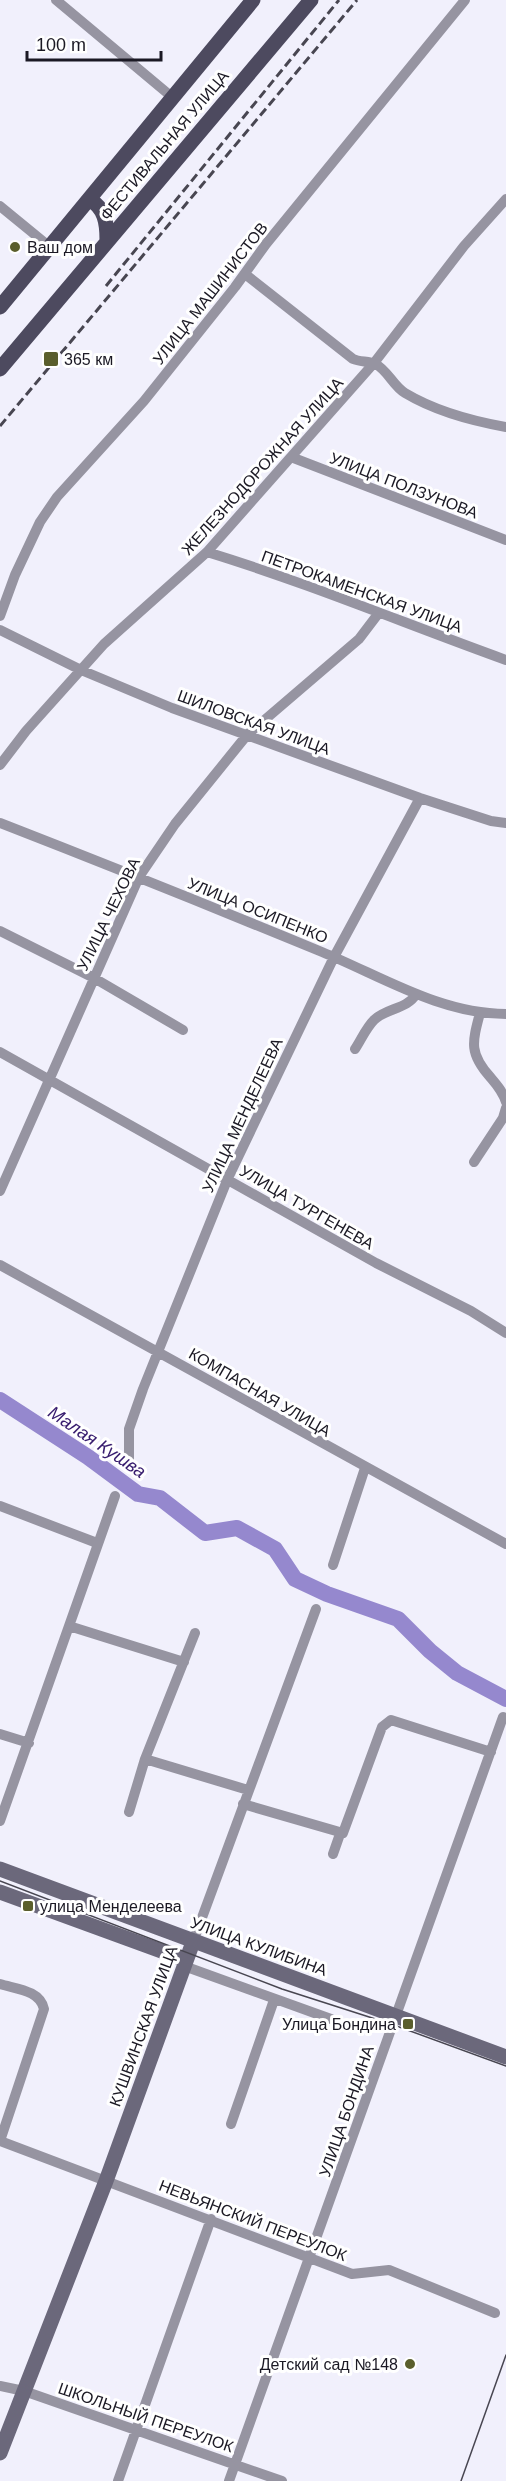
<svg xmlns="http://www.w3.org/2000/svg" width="506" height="2481" viewBox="0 0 506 2481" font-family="Helvetica,sans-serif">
<rect width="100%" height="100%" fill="#f1f0fc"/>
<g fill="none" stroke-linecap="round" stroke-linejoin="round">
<path stroke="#9588ce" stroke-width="16" d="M0,1400L88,1457L138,1494L160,1498L205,1533L237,1528L275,1549L295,1579L327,1594L398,1619L430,1651L457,1673L506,1699"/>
<path stroke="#9694a1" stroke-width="10" d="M56,0L172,97
M0,206L50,247
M245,274L353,359C360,362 369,361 375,364C387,369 393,386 405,393C435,411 472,421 506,427
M291,457L506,540
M207,552C308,583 406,624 506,660
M0,616L15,575L40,522L57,497L144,401L235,287L266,244L465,0
M0,630L81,670L172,708L420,798L491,821L506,823
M0,765L26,731L104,644L207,552L374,363L464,246L506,199
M0,823C108,865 215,908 322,952C381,976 440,1014 506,1014
M0,931L94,978L183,1030
M480,1013C472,1043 469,1054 491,1078C497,1085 503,1092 506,1102
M355,1049C361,1040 366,1028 374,1020C386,1008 408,1009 416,994
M0,1052L376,1263L471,1311L506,1333
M474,1162L503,1118L506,1108
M0,1191L139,877L175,824L247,735L359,639L378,614
M0,1265L506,1544
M129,1458V1429L143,1389L228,1178L334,957L420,798
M0,1506L97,1543
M333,1565L365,1468
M69,1626L184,1662
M0,1734L29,1743
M145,1759L248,1790
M243,1804L343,1833L382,1727L391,1720L491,1752
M129,1812L145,1759L195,1633
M0,1821L115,1496
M333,1854L340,1834
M193,1942L316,1609
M184,1966L331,2019
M0,1984C16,1989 40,1990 44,2009L0,2141L352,2274L389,2270L495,2313
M231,2124L274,2000
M0,2386L24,2391L282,2481
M118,2481L211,2219
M229,2481L503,1717"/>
<path stroke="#6b687b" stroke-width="15" d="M0,1869L506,2057
M0,1892L186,1960
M0,2453L106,2181L193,1942"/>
<path stroke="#4d4a5f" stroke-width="15" d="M89,199C105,208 107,223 107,240
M0,307L253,0
M0,369L311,0"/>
<path stroke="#484651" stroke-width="1.5" d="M0,1881L282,1989L391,2024L506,2066
M461,2481L506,2355"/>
<path stroke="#484651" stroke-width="3" stroke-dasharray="9 4.5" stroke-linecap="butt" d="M106,286L339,0
M0,426L357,0"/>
</g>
<g fill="#5a5e2c" stroke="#fff" stroke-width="2">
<circle cx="15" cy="247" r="6"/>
<rect x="43" y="351" width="16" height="16" rx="3"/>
<rect x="22" y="1900" width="12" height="12" rx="3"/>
<rect x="402" y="2018" width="12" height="12" rx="3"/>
<circle cx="410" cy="2364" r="6"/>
</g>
<g text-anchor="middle" stroke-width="6" stroke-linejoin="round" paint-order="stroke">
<g font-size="16" fill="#1b1924" stroke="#fff">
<text transform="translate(164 145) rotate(-50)" y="6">ФЕСТИВАЛЬНАЯ УЛИЦА</text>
<text transform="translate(210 293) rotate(-52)" y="6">УЛИЦА МАШИНИСТОВ</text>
<text transform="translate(262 466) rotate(-48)" y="6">ЖЕЛЕЗНОДОРОЖНАЯ УЛИЦА</text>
<text transform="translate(404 485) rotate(21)" y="6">УЛИЦА ПОЛЗУНОВА</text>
<text transform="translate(362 591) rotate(20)" y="6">ПЕТРОКАМЕНСКАЯ УЛИЦА</text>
<text transform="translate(254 722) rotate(20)" y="6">ШИЛОВСКАЯ УЛИЦА</text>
<text transform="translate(258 910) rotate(22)" y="6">УЛИЦА ОСИПЕНКО</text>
<text transform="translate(108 914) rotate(-64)" y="6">УЛИЦА ЧЕХОВА</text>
<text transform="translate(242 1115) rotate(-65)" y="6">УЛИЦА МЕНДЕЛЕЕВА</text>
<text transform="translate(307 1207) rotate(30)" y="6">УЛИЦА ТУРГЕНЕВА</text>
<text transform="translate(260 1392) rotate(30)" y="6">КОМПАСНАЯ УЛИЦА</text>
<text transform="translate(259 1946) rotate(20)" y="6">УЛИЦА КУЛИБИНА</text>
<text transform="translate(143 2026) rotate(-70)" y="6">КУШВИНСКАЯ УЛИЦА</text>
<text transform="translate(346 2111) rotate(-71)" y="6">УЛИЦА БОНДИНА</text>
<text transform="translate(253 2220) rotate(21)" y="6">НЕВЬЯНСКИЙ ПЕРЕУЛОК</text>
<text transform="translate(146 2417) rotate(19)" y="6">ШКОЛЬНЫЙ ПЕРЕУЛОК</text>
</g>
<g font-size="16" fill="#1b1924" stroke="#fff" text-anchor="start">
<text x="27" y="253">Ваш дом</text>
<text x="64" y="365">365 км</text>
<text x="40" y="1912">улица Менделеева</text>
<text x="396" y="2030" text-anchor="end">Улица Бондина</text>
<text x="398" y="2370" text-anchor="end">Детский сад №148</text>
</g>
<g font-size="18" font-style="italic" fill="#371c6e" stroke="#fff">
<text transform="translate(97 1442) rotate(34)" y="6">Малая Кушва</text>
</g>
</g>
<path d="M27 51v9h134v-9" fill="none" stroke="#1b1924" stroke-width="3"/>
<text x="36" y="51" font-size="18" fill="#1b1924" stroke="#ffffff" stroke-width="4.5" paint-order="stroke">100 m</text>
</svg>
